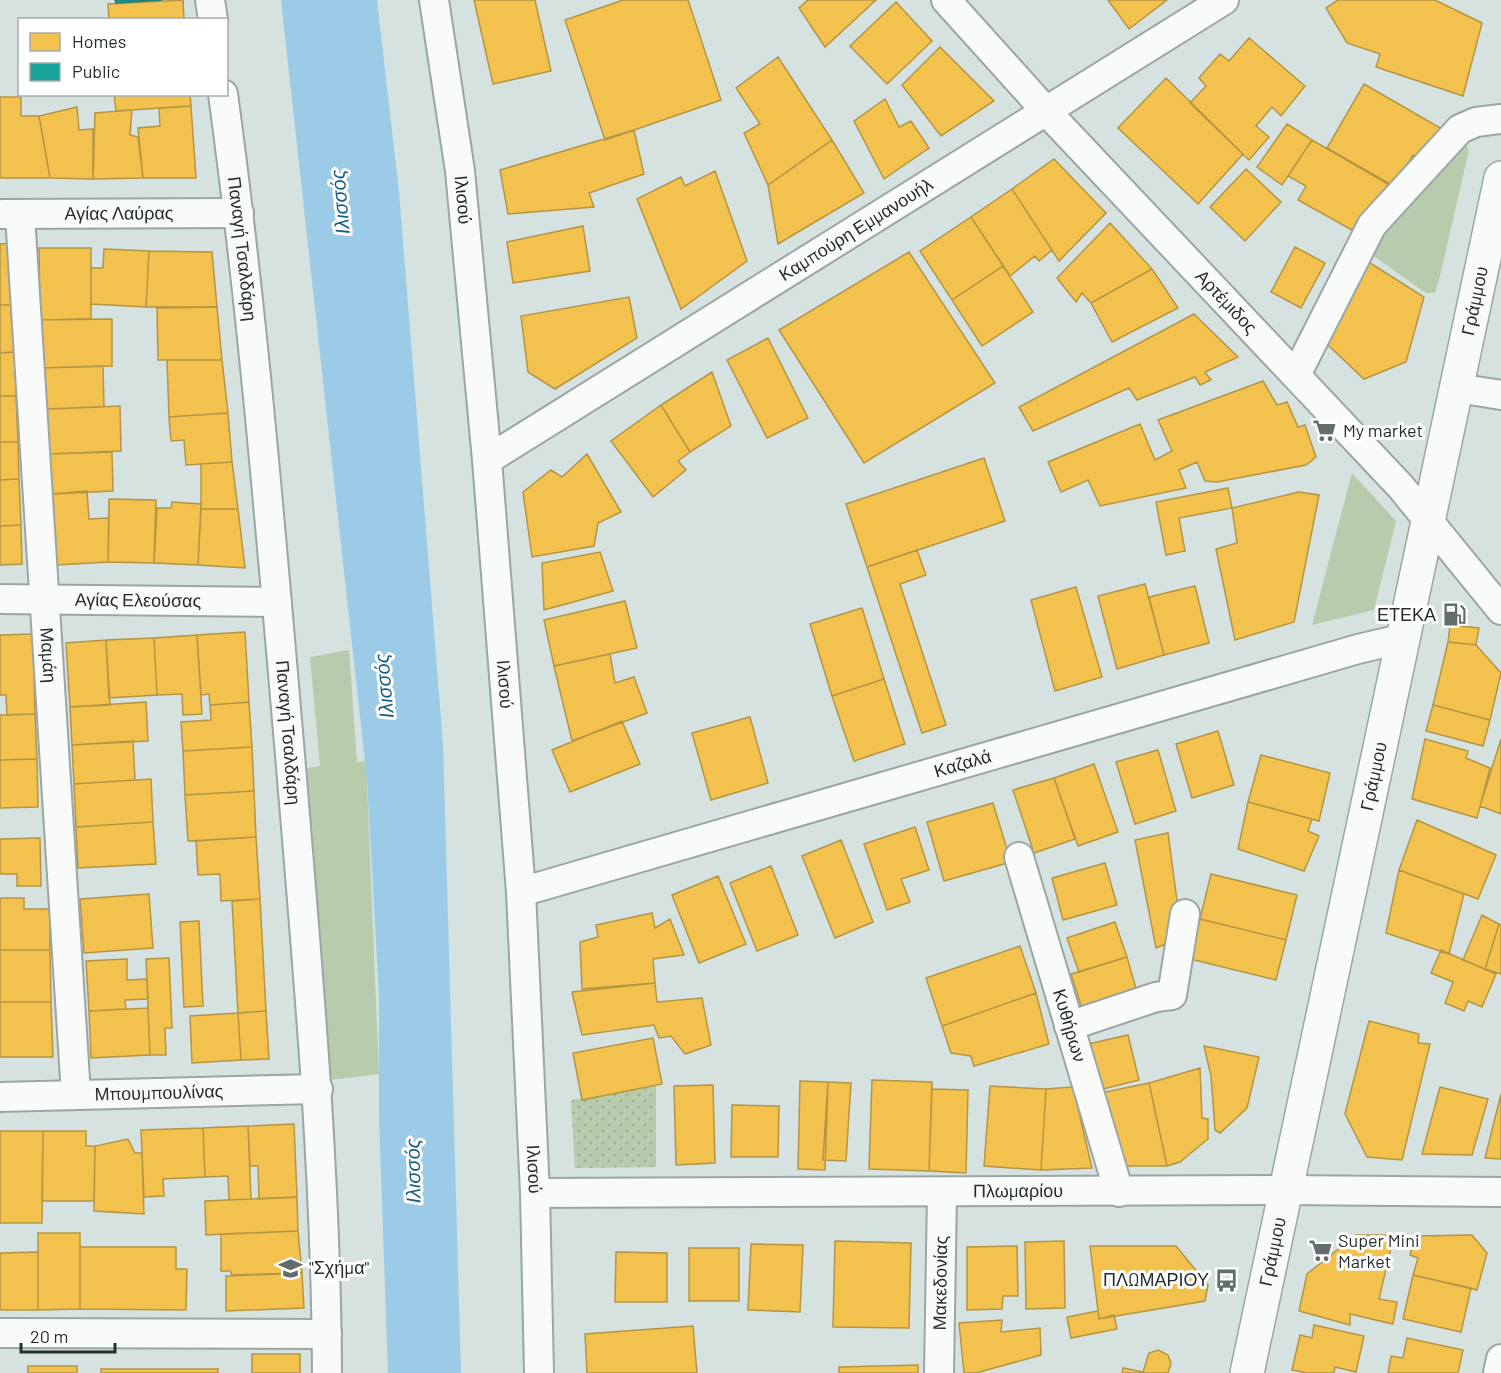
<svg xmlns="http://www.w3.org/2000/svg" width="1501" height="1373" viewBox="0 0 1501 1373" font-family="Barlow,sans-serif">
<defs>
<pattern id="grass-dots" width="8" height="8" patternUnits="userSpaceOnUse" patternTransform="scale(1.5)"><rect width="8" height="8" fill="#b6ccad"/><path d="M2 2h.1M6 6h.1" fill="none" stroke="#9cb095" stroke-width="1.8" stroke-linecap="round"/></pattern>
</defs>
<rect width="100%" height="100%" fill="#d5e2e0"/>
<path fill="url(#grass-dots)" d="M656,1085V1167L575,1168L571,1100Z"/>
<path fill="#b6ccad" d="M1464,140L1469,150L1440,276L1435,293H1426L1372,255L1374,241Z
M1352,473L1396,521L1374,610L1312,625Z
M349,650L357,762L366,761L379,1074L330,1080L300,769L320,766L310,657Z"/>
<path fill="#9ccbe7" d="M281,0H377L399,192L443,744L461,1373H388L379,1118V997L367,780Z"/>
<path fill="#f2c14e" stroke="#b49544" stroke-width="1.5" d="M183,0L184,20H109L108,4Z
M474,0H535L551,71L493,84Z
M623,0H688L721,100L605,140L565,20Z
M808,0H876L825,47L799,8Z
M1108,0H1167L1129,29Z
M1338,0H1435L1482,23L1463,96L1376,67L1380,54L1347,43L1326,8Z
M896,2L932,41L887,84L850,46Z
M1249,38L1305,86L1281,116L1272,107L1256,126L1269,137L1249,160L1190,103L1206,86L1199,78L1220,54L1229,61Z
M940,47L994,101L941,136L902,85Z
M778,57L832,140L768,185L744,133L760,124L736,88Z
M1166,78L1243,154L1198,204L1118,128Z
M1364,84L1442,129L1423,161L1413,155L1395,187L1327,148Z
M114,94H190L191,106L116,111Z
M0,97H21V116H39L50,178H0Z
M885,99L899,127L911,121L929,148L884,179L854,121Z
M191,106L196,178H143L138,128L160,126L159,108Z
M77,107L79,130L93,129V179L50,178L39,116Z
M132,110L130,135L138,137L143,178L93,179L95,113Z
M1287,124L1312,140L1282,185L1257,167Z
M634,130L644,174L589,193L594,207L508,214L500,170Z
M832,140L864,193L778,244L768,185Z
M1312,140L1388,184L1359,234L1298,200L1306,186L1288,176Z
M1054,159L1106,213L1059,261L1012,189Z
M1246,169L1281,202L1245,241L1210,207Z
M715,171L747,261L681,309L637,199L681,177L685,186Z
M1012,189L1052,250L1039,261L1035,256L1010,276L971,217Z
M971,217L1003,266L952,300L920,251Z
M1110,223L1152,269L1091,303L1082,293L1076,302L1057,278Z
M583,226L590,271L513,283L507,242Z
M11,243L13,305H0V244Z
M1295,247L1325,263L1301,308L1271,292Z
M39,248H91V319L40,320Z
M104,249L149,251L146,307L91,304V268H103Z
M149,251L212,252L217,307H146Z
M909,252L995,383L864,463L779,330Z
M1367,261L1424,297L1406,362L1364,379L1328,345Z
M1003,266L1033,312L982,346L952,300Z
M1152,269L1178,308L1112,342L1091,303Z
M629,297L637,338L555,389L528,372L521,316Z
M0,305H13L15,352L0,353Z
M217,307L222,360H158L157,308Z
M1194,314L1238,357L1205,372L1211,380L1200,385L1195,377L1137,400L1129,388L1033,431L1019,407Z
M112,319V366L43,368L40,320Z
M768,338L808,418L767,438L727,360Z
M15,352L16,396H0V353Z
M167,360H222L228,413L169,417Z
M103,366L104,407L46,409L43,368Z
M712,372L731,426L690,452L661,405Z
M1263,381L1277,405L1287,402L1298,427L1305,425L1316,457L1306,465L1217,482L1205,481L1197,462L1179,470L1186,488L1100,506L1088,480L1061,492L1048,462L1140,424L1155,460L1172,451L1158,420Z
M0,396H16L18,442H0Z
M661,405L690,452L678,461L686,470L653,497L611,441Z
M120,406L121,451L49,454L46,409Z
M228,413L232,462L186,465L184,440L171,441L169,417Z
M0,442H18L19,479L0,480Z
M112,452L113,491L52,494L49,454Z
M587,454L621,512L598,523L594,546L532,557L523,492L551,470L562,477Z
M984,458L1005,521L867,567L846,504Z
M232,462L238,509H201V464Z
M19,479L21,525L0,526V480Z
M1228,488L1232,508L1179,518L1185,551L1166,555L1156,502Z
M87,491L89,519L109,518L108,562L56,565L52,494Z
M1299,492L1319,495L1294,622L1235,640L1216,549L1237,543L1232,508Z
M109,499L156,500L154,563L108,562Z
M172,502L201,504L198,565L154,563L157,508H171Z
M201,509H238L245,568L198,565Z
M21,525L22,564L0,565V526Z
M917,550L926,575L900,584L946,725L922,733L867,567Z
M600,552L613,591L544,610L542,563Z
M1145,584L1164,655L1117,669L1098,596Z
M1195,586L1209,643L1164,655L1149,597Z
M1076,587L1102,677L1055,691L1031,600Z
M625,601L637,648L554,666L544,620Z
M862,608L884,679L832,696L810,624Z
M1450,625L1479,628L1476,645L1448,642Z
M245,632L249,702L210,705L209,694L201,695L197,635Z
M33,634L35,714L7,715L6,695H0V635Z
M197,635L202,714L183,715L182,694L157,695L154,638Z
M154,638L157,695L109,698L106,640Z
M106,640L110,705L70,707L66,643Z
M1448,642L1476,645L1501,673L1490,720L1433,705Z
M610,654L615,683L634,677L647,713L572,741L554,666Z
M884,679L905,744L854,761L832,696Z
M146,702L148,741L72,745L70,707Z
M249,702L252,747L183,751L181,722L211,720L210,705Z
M1433,705L1490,720L1483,746L1426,731Z
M35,714L37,759L0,760V715Z
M750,717L768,783L711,800L692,733Z
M622,721L640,764L570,792L552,750Z
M1218,731L1234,785L1192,798L1176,744Z
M1425,739L1468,751L1466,758L1490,768L1477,818L1412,799Z
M1501,739V814L1480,806Z
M133,741L135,780L74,784L72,745Z
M252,747L254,791L185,795L183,751Z
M1158,750L1176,811L1135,824L1116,762Z
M1261,755L1330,773L1319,821L1248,802Z
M37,759L38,807L0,808V760Z
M1094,764L1118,832L1078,846L1054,778Z
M1054,778L1075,839L1034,853L1013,790Z
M151,779L153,822L76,827L74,784Z
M254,791L256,837L188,841L185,795Z
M1248,802L1312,819L1308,831L1319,836L1304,871L1238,849Z
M993,803L1011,862L944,881L927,822Z
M1417,820L1496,855L1478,899L1399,870Z
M153,822L156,864L78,868L76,827Z
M915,827L929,870L901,879L910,902L887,910L864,844Z
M1168,833L1181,931L1169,943L1156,948L1135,840Z
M256,837L260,899L221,901L220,874L198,875L196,841Z
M40,838L41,886H17V874H0V839Z
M841,840L873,922L835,938L802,856Z
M1105,863L1117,905L1063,920L1052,878Z
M771,866L798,935L757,951L730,883Z
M1399,870L1464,894L1449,954L1386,933Z
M1211,874L1297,895L1286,940L1200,919Z
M718,876L746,944L699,963L672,895Z
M149,894L153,948L84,953L80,899Z
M0,898H24V909H50V950H0Z
M260,899L266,1011L238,1013L232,901Z
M652,913L655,928L670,919L684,955L653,959L655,983L582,989L580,942L598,937L596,925Z
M1482,915L1499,924L1485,969L1463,960Z
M1200,919L1286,940L1276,980L1190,959Z
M199,921L203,1006L184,1007L180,922Z
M1115,922L1127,957L1079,972L1067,938Z
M1499,924L1501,925V974L1485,969Z
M1020,946L1036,993L942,1026L926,978Z
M0,950H50L51,1002H0Z
M1441,950L1496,974L1482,1007L1468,1001L1464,1011L1445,1003L1453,982L1431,973Z
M1127,957L1139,999L1084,1015L1071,974Z
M169,958L172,1028H165L166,1055H150L146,959Z
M127,959V980L147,979L148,999L125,1000L126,1009L89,1011L86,961Z
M655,983L657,1002L702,998L711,1045L685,1054L671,1036L659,1038L654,1025L582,1035L572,992Z
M1036,993L1049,1044L974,1066L971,1056L951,1053L942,1026Z
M0,1002H51L53,1057H0Z
M148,1008L150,1055L91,1058L89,1011Z
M266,1011L269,1059L241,1060L238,1013Z
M238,1013L241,1060L192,1063L190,1016Z
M1369,1021L1419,1034L1418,1043L1430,1044L1402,1160L1367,1157L1345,1114Z
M1128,1035L1139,1080L1099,1090L1088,1044Z
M653,1038L662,1084L582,1100L573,1053Z
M1204,1046L1259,1057L1247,1108L1220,1133L1215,1130L1211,1076Z
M1200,1068L1202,1118L1208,1119V1139L1180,1162L1167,1166L1149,1083Z
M872,1080L932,1082L929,1171L869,1169Z
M800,1081L828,1082L825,1170L798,1169Z
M828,1082L851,1083L846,1161L823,1160Z
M1149,1083L1167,1166H1115L1096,1094Z
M713,1085L715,1163L676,1165L674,1086Z
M990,1086L1046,1089L1041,1170L984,1166Z
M1073,1087L1092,1168L1041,1170L1046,1089Z
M1440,1087L1488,1099L1472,1155L1422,1154Z
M932,1089L968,1090L966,1173L929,1171Z
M1501,1094V1159L1485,1158Z
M732,1105L779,1106L778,1157H731Z
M294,1124L297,1197L259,1199L258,1166H250L248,1126Z
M248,1126L251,1199L229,1200L228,1176L205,1177L203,1128Z
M203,1128L205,1177L163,1179L164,1196L144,1197L141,1130Z
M0,1131H43L42,1223H0Z
M43,1131H86V1146H95L94,1201H42Z
M128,1139L135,1153H142L144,1214L94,1211L95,1146Z
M297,1197L298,1231L206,1235L205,1201Z
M298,1231L302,1273L232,1275L230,1271H221V1234Z
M38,1233H80V1309L38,1310Z
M1356,1235H1394L1379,1299L1397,1302L1393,1324L1350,1314V1325L1299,1311L1307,1274Z
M1472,1235L1487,1253L1477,1290L1413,1275L1418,1258L1410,1255L1415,1236Z
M835,1241L911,1243L909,1328L833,1327Z
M1064,1241L1065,1308L1026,1309L1025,1242Z
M751,1244L803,1245L800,1312L748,1310Z
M1017,1246L1018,1296H1003L1002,1309L967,1310V1247Z
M1090,1246H1176L1208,1285L1205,1301L1099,1319Z
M80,1247H176V1269H187L186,1310L80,1309Z
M689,1248H739V1301H689Z
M38,1252V1310H0V1253Z
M616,1252L667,1253V1302H615Z
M302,1273L304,1308L226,1311V1276Z
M1413,1275L1471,1288L1461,1332L1403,1319Z
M1098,1311L1099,1319L1114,1315L1117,1329L1071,1338L1067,1317Z
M1002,1320L1001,1332L1040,1328L1041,1355L976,1373H964L959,1323Z
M1314,1325L1364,1336L1356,1372L1335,1367L1334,1373H1307L1292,1370L1300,1335L1312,1338Z
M693,1326L697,1373H587L585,1334Z
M1407,1338L1463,1350L1458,1373H1388L1391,1356L1403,1358Z
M1158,1350L1168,1355L1171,1363L1168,1373H1122L1123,1368L1143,1372L1149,1353Z
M252,1354H300V1373H252Z
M918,1365V1373H839V1367Z
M28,1366H77V1373H28Z
M101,1369H218V1373H101Z"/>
<path fill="#17a398" stroke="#1b8078" stroke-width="1.5" d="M115,0H162L116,3Z"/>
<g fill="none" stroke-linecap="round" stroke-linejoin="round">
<defs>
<g id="street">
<path d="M210,0L213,20"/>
<path id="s1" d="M434,0L460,171L487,460L521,892L535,1193L539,1373"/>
<path id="s2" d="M946,0L1046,111L1401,487L1501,610"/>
<path id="s3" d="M223,94C253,314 271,534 290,755C307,961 326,1166 327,1373"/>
<path id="s4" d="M2,214L239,213"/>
<path id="s5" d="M20,215L76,1095"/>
<path d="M1296,375L1372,225L1460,129L1476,122L1501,119"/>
<path d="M1457,388L1501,395"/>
<path id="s6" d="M487,460L1224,0"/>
<path id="s7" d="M0,599L277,602"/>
<path id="s8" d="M1019,857L1119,1192"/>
<path id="s9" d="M521,892L1358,649L1405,638"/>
<path d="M1069,1026L1156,997L1172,995L1185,914"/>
<path id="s10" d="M0,1097L318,1089"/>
<path id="s11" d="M535,1193L1286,1190L1501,1192"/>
<path d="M0,1333L327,1334"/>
<path id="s12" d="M939,1373L942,1193"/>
<path d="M1498,1373L1501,1359"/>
</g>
<g id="secondary">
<path id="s13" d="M1247,1373L1501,178"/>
</g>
</defs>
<use href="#street" stroke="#9ba6a4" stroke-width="32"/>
<use href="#secondary" stroke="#9ba6a4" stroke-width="36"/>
<use href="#street" stroke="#f9fbfa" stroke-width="28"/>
<use href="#secondary" stroke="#f9fbfa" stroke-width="33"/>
</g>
<defs>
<symbol id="supermarket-bare" viewBox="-9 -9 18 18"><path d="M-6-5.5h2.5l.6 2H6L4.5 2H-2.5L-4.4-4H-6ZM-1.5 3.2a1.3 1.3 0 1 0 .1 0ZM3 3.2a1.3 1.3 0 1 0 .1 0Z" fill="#636d6c" stroke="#fff" stroke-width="2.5" paint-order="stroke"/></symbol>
<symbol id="fuel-bare" viewBox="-9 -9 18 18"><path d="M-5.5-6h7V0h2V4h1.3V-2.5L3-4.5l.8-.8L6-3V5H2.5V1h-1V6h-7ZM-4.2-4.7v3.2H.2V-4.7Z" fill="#636d6c" stroke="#fff" stroke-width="2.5" paint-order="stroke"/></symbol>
<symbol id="school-bare" viewBox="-9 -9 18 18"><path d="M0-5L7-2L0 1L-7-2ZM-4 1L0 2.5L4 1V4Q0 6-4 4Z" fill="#636d6c" stroke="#fff" stroke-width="2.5" paint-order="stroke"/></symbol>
<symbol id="bus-bare" viewBox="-9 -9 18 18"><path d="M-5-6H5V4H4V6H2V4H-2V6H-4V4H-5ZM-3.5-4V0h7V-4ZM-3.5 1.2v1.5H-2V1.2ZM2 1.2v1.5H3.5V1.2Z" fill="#636d6c" stroke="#fff" stroke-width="2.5" paint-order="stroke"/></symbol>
</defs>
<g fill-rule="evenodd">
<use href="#supermarket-bare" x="1308" y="414" width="33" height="33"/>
<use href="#fuel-bare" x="1438" y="598" width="33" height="33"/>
<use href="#supermarket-bare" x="1304" y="1234" width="33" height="33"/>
<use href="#school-bare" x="274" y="1252" width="33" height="33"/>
<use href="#bus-bare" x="1210" y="1264" width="33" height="33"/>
</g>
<g text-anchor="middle" stroke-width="6" stroke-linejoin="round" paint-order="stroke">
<g font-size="18" fill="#252e2d" stroke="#fff">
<text dy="6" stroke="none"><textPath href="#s1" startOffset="202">Ιλισού</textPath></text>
<text dy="6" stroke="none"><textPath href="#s4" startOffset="117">Αγίας Λαύρας</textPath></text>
<text dy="6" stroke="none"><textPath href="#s6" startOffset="435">Καμπούρη Εμμανουήλ</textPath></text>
<text dy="6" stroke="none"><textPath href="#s3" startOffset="156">Παναγή Τσαλδάρη</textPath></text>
<text dy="6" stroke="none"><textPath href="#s13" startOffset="1096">Γράμμου</textPath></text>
<text dy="6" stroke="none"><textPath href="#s2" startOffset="412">Αρτέμιδος</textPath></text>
<text dy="6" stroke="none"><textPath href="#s7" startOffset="138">Αγίας Ελεούσας</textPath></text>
<text dy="6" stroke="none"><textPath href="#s5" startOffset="441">Μαμάη</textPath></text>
<text dy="6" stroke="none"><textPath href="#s1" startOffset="688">Ιλισού</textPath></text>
<text dy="6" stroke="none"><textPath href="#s3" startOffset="642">Παναγή Τσαλδάρη</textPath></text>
<text dy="6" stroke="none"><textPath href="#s9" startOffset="460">Καζαλά</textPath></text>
<text dy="6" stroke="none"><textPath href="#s13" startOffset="610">Γράμμου</textPath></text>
<text dy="6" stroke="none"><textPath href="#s8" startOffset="176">Κυθήρων</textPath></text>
<text dy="6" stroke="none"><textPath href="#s10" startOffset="159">Μπουμπουλίνας</textPath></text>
<text dy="6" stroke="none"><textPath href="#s1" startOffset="1174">Ιλισού</textPath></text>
<text dy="6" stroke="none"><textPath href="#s11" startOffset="483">Πλωμαρίου</textPath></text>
<text dy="6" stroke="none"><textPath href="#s13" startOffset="124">Γράμμου</textPath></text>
<text dy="6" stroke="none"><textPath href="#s12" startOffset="90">Μακεδονίας</textPath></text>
</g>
<g font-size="18" fill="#252e2d" stroke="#fff" text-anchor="start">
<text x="1343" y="437">My market</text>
<text x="1436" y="621" text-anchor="end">ΕΤΕΚΑ</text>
<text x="1338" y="1247">Super Mini<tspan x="1338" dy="21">Market</tspan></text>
<text x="309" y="1274">"Σχήμα"</text>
<text x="1209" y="1286" text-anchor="end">ΠΛΩΜΑΡΙΟΥ</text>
</g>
<g font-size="20" font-style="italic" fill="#165e85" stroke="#fff">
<text transform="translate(340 202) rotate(-95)" y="7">Ιλισσός</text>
<text transform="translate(384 686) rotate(-95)" y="7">Ιλισσός</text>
<text transform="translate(413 1171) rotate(-91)" y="7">Ιλισσός</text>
</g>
</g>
<rect x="18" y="18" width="210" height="78" fill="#ffffff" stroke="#a8abab" stroke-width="1.5"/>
<rect x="30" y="33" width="30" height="18" fill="#f2c14e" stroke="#a8abab" stroke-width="1.5"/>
<text x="72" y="48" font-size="18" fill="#252e2d">Homes</text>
<rect x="30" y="63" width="30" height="18" fill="#17a398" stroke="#a8abab" stroke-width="1.5"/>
<text x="72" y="78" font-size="18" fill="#252e2d">Public</text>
<path d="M21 1343v9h94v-9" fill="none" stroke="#252e2d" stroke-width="3"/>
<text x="30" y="1343" font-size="18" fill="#252e2d" stroke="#ffffff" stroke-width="4.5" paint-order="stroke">20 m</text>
</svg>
